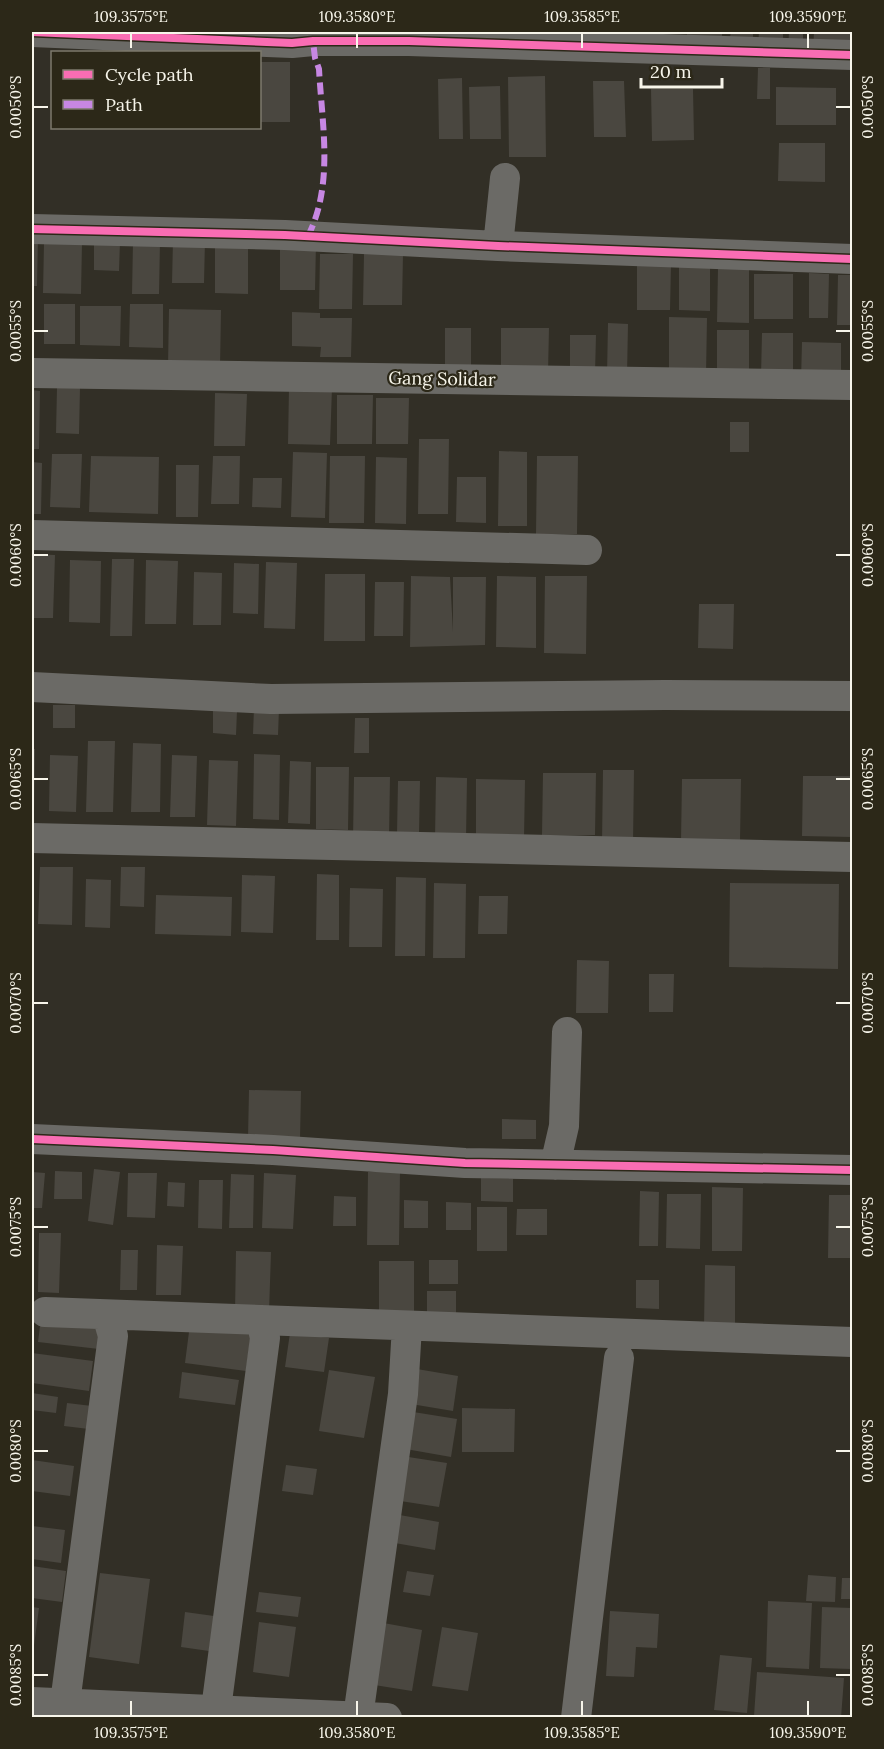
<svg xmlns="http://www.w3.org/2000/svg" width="884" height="1749" viewBox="0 0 884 1749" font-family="Lora,serif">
<rect width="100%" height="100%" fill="#322f26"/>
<path fill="#4a4740" d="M687,32H722V45L687,46Z
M731,32H753V38L730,37Z
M759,32H783V46L758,45Z
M789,32H803V49H788Z
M814,32H850V51H813Z
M260,62H290V122H260Z
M758,68H770V99H757Z
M545,76L546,157H509L508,77Z
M462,78L463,139H439L438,79Z
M593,81H624L626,137H594Z
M500,86L501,139H470L469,87Z
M776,87L836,88V125H776Z
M651,89H693L694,140L652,141Z
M779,143H825V182L778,181Z
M32,236H38L37,286H32Z
M215,238H248V294L215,293Z
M173,240H205L204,283H172Z
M94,242H120L119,271L94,270Z
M133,242H160L159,294H132Z
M280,242L316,243L315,290H280Z
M44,243H82L81,294L43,293Z
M320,254H353L352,309H319Z
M364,254H403L402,305H363Z
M637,264H671L670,310H637Z
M679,266H710V311L679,310Z
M718,268H749V323L717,322Z
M809,273L829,274L828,318H809Z
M754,274H793V319H754Z
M838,275H852V325H837Z
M32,297H34V341H32Z
M44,304H75V344H44Z
M130,304H163V348L129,347Z
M80,306H121L120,346L80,345Z
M169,309L221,310L220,367L168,366Z
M292,312L320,313V318H352L351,357H320L321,347L292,346Z
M669,317L707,318L706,375H669Z
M608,323L628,324L627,376L607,375Z
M445,328H471V370L445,369Z
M501,328H549L548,373H501Z
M717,330H749V375H717Z
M762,333H793V377L761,376Z
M570,335H596L595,374L570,373Z
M802,342L841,343V380H801Z
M289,387L332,388L330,445L288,444Z
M57,388H80L79,434L56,433Z
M32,390L40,391L39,449H32Z
M215,393L247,394L245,446H214Z
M337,395H373L372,444H337Z
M376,398H409L408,444H376Z
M730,422H749V452H730Z
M419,439H449L448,514H418Z
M499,451L527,452V526H498Z
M293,452L327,453L325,518L291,517Z
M52,454H82L80,508L50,507Z
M91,456L159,457L158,514L89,512Z
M213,456H240L239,504H211Z
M330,456H365L364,523H329Z
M537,456H578L577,534H536Z
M376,457L407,458L406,524L375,523Z
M32,462L42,463L41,514H32Z
M176,465H199L198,517H176Z
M457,477H486V523L456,522Z
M253,478H282L281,508L252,507Z
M32,554L55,555L53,618H32Z
M112,559H134L132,636H110Z
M70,560L101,561L100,623L69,622Z
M146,560L178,561L176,624H145Z
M266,562L297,563L295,629L264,628Z
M234,563L259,564L258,614L233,613Z
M194,572L222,573L221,625H193Z
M325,574H365V641H324Z
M411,576L450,577L453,632V577H486L485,645L410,647Z
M497,576L536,577V648L496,647Z
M545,576H587L586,654L544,653Z
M375,582H404L403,636H374Z
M699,604H734L733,649L698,648Z
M53,705H75V728H53Z
M254,708L279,709L278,735L253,734Z
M213,710L237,711L236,735L213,733Z
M355,718H369V753H354Z
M88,741H115L113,812H86Z
M133,743L161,744L160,812H131Z
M32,749H35L34,813H32Z
M254,754L280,755L279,820L253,819Z
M50,755L78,756L76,812L49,811Z
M172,755L197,756L195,817H170Z
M209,760L238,761L236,826L207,825Z
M290,761L311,762L310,824L288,823Z
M316,767H349L348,830L316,829Z
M603,770H634L633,844L602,843Z
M543,773H596L595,835H542Z
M803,776H852V837L802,836Z
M354,777H390L389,839H353Z
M436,777L467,778L466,839H435Z
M476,779L525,780L524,839H476Z
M682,779H741L740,841H681Z
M398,781H420L419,835L397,834Z
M40,867H73L72,925L38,924Z
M121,867H145L144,907L120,906Z
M317,874L339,875V940H316Z
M242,875L275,876L273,933L241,932Z
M396,877L426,878L425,956H395Z
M86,879L111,880L110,928L85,927Z
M434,883L466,884L465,958H433Z
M730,883L839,884L838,969L729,967Z
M350,888L383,889L382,947H349Z
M156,895L232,897L231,936L155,934Z
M479,896H508L507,934H478Z
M577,960L609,961L608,1013H576Z
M649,974H674L673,1012H649Z
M249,1090L301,1091L300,1139L248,1138Z
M502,1119L536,1120V1139H502Z
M94,1169L120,1172L113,1225L88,1221Z
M55,1171L82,1172V1199H54Z
M32,1172L45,1173L42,1208H32Z
M368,1172H400L399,1245H367Z
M128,1173H157L155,1218L127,1217Z
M264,1173L296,1175L293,1229L262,1228Z
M231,1174L254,1175L253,1228H229Z
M481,1178L513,1179V1202L481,1201Z
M199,1180H223L222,1229L198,1228Z
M168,1182L185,1183L184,1207L167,1206Z
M712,1187L743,1188L742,1251H712Z
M640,1191L659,1192L658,1246H639Z
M667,1194H701L700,1249L666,1248Z
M829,1195H852V1258H828Z
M334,1196L356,1197V1226H333Z
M404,1200L428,1201V1228H404Z
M446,1202L471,1203V1230H446Z
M477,1207H507V1251H477Z
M517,1209H547V1235H516Z
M39,1233H61L59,1293L38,1292Z
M157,1245L183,1246L181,1295H156Z
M121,1250H138L137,1290H120Z
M236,1251L271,1252L269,1313L235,1312Z
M429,1260H458V1284H429Z
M379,1261H414V1317H379Z
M705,1265L735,1266V1327H704Z
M636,1280H659V1309L636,1308Z
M427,1291H456V1322H427Z
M41,1318L102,1325L99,1349L38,1342Z
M190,1324L251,1333L246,1371L185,1363Z
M290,1333L329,1338L324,1372L285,1367Z
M32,1353L93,1361L89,1391L32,1383Z
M411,1368L458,1376L453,1411L405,1403Z
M329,1370L375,1377L364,1438L319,1431Z
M182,1372L239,1380L235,1405L179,1398Z
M32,1393L58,1397L56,1413L32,1410Z
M67,1403L92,1406L89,1429L64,1426Z
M462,1408L515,1409L514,1452H462Z
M407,1411L457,1419L451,1457L400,1448Z
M402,1456L447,1463L439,1507L394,1500Z
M32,1460L74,1466L70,1496L32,1491Z
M286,1465L317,1469L313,1495L282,1491Z
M394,1514L439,1522L435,1550L389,1542Z
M32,1526L65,1530L61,1563L32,1559Z
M32,1566L66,1571L62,1602L32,1598Z
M407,1571L434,1575L430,1596L403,1592Z
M100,1573L150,1579L139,1664L89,1657Z
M808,1575L836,1577L835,1602L806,1601Z
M842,1578H852V1599H841Z
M259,1592L301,1597L298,1617L256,1612Z
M768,1601L812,1603L809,1669L766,1667Z
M32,1607L39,1608L33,1653H32Z
M822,1607L852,1608V1669L820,1668Z
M610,1611L659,1614L657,1648L636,1647L634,1677L606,1676Z
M185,1612L214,1616L209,1651L181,1647Z
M259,1622L296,1627L289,1677L253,1672Z
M378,1622L422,1630L412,1691L368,1684Z
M442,1627L478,1633L468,1691L432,1686Z
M720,1655L752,1658L747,1713L714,1710Z
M757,1672L844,1678L841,1718L754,1716Z"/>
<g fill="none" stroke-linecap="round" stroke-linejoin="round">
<path stroke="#6b6a66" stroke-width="30" d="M32,32L292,43L313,41H409L852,55
M32,229L285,235L498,246L852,259
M498,246L505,178
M32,373L852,385
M32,535L587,550
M32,687L271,699L665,695L852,696
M32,838L852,857
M32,1139L273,1150L465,1163L852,1170
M555,1165L564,1126L567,1032
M45,1312L852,1342
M32,1702L387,1718
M65,1703L113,1336L107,1315
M216,1709L265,1338L261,1320
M358,1717L403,1394L407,1326
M576,1718L619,1358"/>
<path stroke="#c787e3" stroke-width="6" stroke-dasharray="12 6" stroke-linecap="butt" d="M308,236C334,184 322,125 319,69L315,58L313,41"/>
<defs>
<path id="cycleway" d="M32,32L292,43L313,41H409L852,55
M32,229L285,235L498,246L852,259
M32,1139L273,1150L465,1163L852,1170"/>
</defs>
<use href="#cycleway" stroke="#2c2818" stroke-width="11"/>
<use href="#cycleway" stroke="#f96db3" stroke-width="8"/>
</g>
<path fill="none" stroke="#f7f5ea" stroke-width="2" d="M131,33V48M357,33V48M582,33V48M808,33V48M33,107H48M836,107H851M33,331H48M836,331H851M33,555H48M836,555H851M33,779H48M836,779H851M33,1003H48M836,1003H851M33,1227H48M836,1227H851M33,1451H48M836,1451H851M33,1675H48M836,1675H851M131,1701V1716M357,1701V1716M582,1701V1716M808,1701V1716"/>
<g text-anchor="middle" stroke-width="4.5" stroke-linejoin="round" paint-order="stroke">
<g font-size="18" fill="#f7f5ea" stroke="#2c2818">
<text transform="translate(442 379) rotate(1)" y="6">Gang Solidar</text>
</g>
</g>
<rect width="884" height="1749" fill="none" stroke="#2c2818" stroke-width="66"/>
<rect x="51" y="51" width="210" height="78" fill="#2c2818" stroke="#7d7a6c" stroke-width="1.5"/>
<rect x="63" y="70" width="30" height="9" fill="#f96db3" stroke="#7d7a6c" stroke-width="1.5"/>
<text x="105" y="81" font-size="18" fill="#f7f5ea">Cycle path</text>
<rect x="63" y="100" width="30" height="9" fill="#c787e3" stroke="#7d7a6c" stroke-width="1.5"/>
<text x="105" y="111" font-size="18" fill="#f7f5ea">Path</text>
<path d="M641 78v9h81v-9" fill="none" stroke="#f7f5ea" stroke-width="3"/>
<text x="650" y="78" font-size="18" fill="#f7f5ea" stroke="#2c2818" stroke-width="4.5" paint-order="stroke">20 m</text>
<rect x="33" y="33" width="818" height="1683" fill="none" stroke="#f7f5ea" stroke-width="2"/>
<g font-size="15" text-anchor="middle" fill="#f7f5ea">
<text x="131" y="22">109.3575°E</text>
<text x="357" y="22">109.3580°E</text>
<text x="582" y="22">109.3585°E</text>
<text x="808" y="22">109.3590°E</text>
<text transform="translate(16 107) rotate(-90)" y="5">0.0050°S</text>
<text transform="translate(868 107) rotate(-90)" y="5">0.0050°S</text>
<text transform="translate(16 331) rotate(-90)" y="5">0.0055°S</text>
<text transform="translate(868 331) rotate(-90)" y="5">0.0055°S</text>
<text transform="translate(16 555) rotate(-90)" y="5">0.0060°S</text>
<text transform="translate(868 555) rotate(-90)" y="5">0.0060°S</text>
<text transform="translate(16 779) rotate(-90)" y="5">0.0065°S</text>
<text transform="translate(868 779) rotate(-90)" y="5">0.0065°S</text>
<text transform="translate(16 1003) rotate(-90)" y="5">0.0070°S</text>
<text transform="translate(868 1003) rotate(-90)" y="5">0.0070°S</text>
<text transform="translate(16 1227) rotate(-90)" y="5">0.0075°S</text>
<text transform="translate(868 1227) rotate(-90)" y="5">0.0075°S</text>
<text transform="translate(16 1451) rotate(-90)" y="5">0.0080°S</text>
<text transform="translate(868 1451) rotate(-90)" y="5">0.0080°S</text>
<text transform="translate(16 1675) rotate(-90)" y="5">0.0085°S</text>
<text transform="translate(868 1675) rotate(-90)" y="5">0.0085°S</text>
<text x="131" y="1738">109.3575°E</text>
<text x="357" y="1738">109.3580°E</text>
<text x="582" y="1738">109.3585°E</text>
<text x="808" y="1738">109.3590°E</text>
</g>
</svg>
